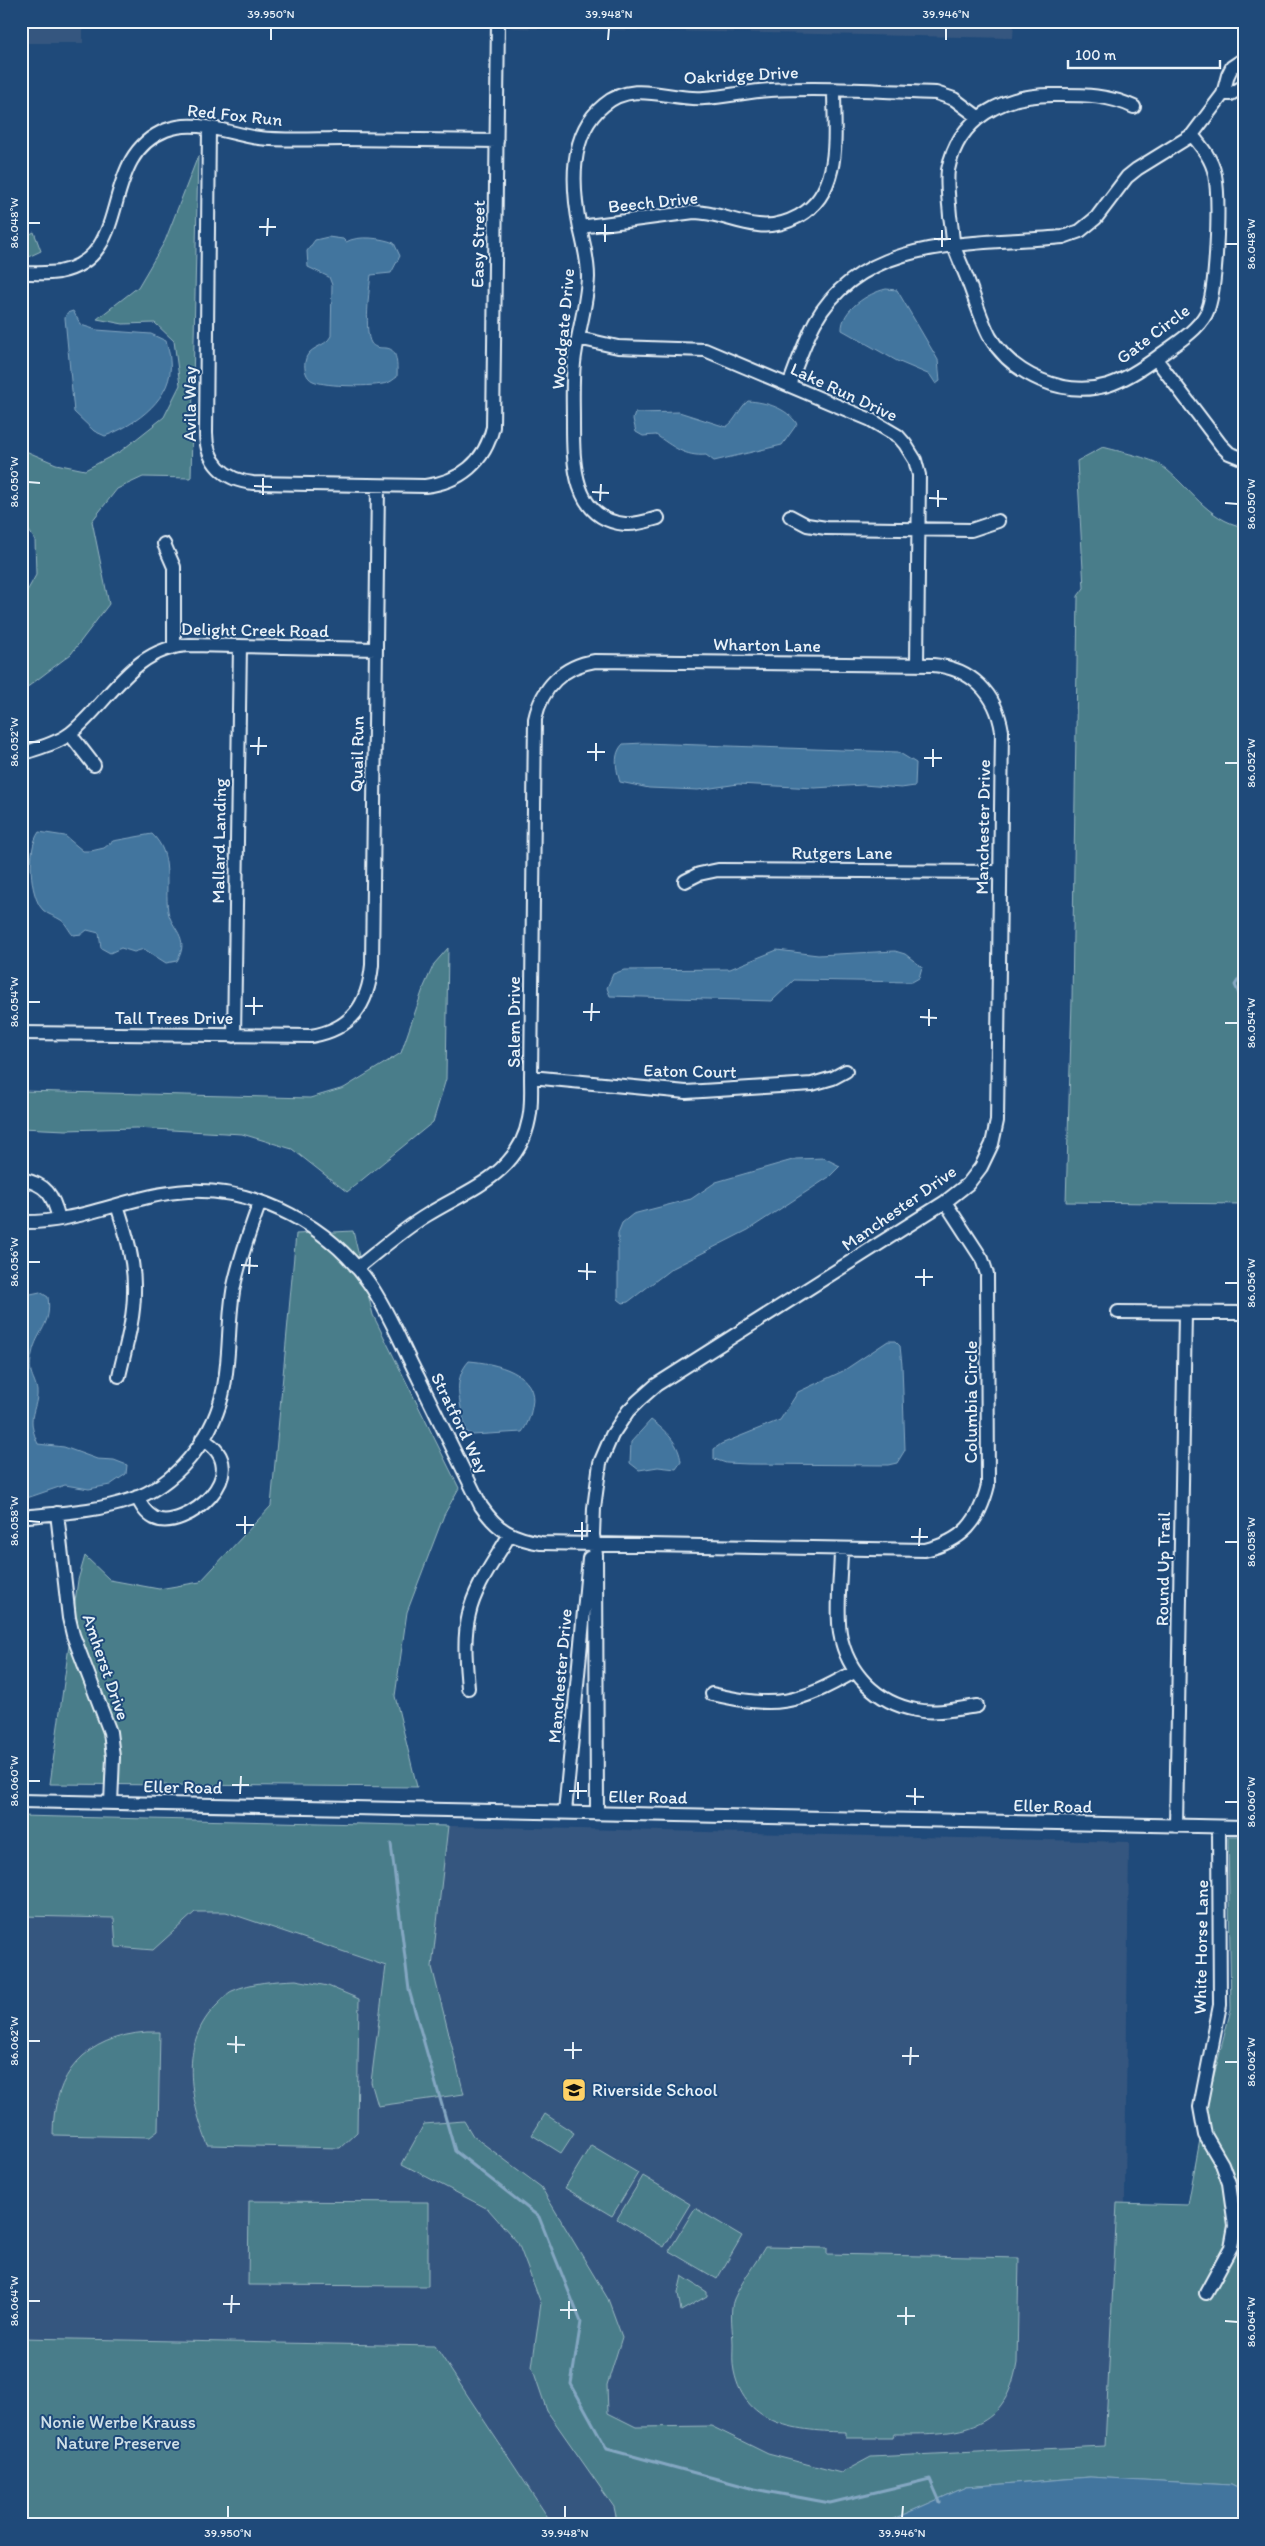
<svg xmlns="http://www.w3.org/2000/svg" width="1265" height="2546" viewBox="0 0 1265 2546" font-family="Itim,sans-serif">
<rect width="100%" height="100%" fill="#1f4a7a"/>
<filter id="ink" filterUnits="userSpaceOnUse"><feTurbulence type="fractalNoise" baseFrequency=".02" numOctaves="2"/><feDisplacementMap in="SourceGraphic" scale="10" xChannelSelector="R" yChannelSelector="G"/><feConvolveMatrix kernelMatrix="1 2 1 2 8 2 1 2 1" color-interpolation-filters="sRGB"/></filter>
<g filter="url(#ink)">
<path fill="#36567f" d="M21,21H83V43H21Z
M509,21H1014L1013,38L515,28L508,27Z
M21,1816L1129,1842L1122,2456L800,2525H553L435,2346L21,2338Z"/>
<path fill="#497d8a" stroke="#98b7c1" d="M198,156L191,478L143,477L117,489L92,521L109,604L71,654L21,692V602L36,575L35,540L21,518V449L56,464L85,470L121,451L164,417L180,385L174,341L155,323L123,324L97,319L138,287L165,241Z
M34,232L41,251L24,259L21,239Z
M1103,447C1117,451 1152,458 1162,466C1189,486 1207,520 1244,527V1204L1066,1202L1072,1000L1078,596L1084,588L1077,461Z
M448,948L446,1079L433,1122L347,1192L292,1149L242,1134L136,1128L66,1130L21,1128V1091L310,1098L344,1088L401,1053L423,989L434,964Z
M353,1231L373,1315L459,1488L444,1515L407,1612L395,1696L417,1787L50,1784L78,1580L85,1556L110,1580L159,1589L200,1582L271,1506L296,1234Z
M21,1816L448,1826L432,1967L464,2094L378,2106L371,2082L386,1966L226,1912H195L153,1950L116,1947L114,1918L21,1916Z
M1228,1836H1244V2491L1231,2485L1089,2477L966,2487L880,2525H618L614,2507L547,2411L532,2367L541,2303L518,2243L488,2209L402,2164L424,2124L464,2121L473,2136L541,2187L608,2299L622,2337L607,2385L608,2413L636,2427L711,2426L768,2454L841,2473L871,2457L1105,2446L1117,2203L1188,2205L1206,2107L1231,2009Z
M296,1980L328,1986L359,1999L357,2132L340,2148L208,2145C190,2099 178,2042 218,2004C222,2000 227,1993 232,1991C252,1982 274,1981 296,1980Z
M147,2032H160L158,2131L150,2137L53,2135C53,2073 85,2037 147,2032Z
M545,2114L574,2133L561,2153L532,2135Z
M591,2145L638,2173L612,2216L565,2188Z
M643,2176L690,2204L664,2247L617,2219Z
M249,2201L428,2202V2286L248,2285Z
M695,2208L742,2236L717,2279L669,2251Z
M765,2247L827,2248V2254L1019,2258L1017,2363C1005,2436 954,2434 894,2434L893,2438H846V2432C799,2431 745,2427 734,2371C732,2363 733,2353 733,2344C733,2332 729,2310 734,2299C742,2281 755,2264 765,2247Z
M682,2276L707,2292V2296L681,2311L678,2293Z
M21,2338L435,2346L553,2525H21Z"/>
<path fill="#42759e" stroke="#84a7c2" d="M328,237L343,239L346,242C358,235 382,238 394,243L400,256L391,273L371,275C369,289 364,332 371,343C380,356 399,333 397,377C394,379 391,382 387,383C374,387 326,387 313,381C306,378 304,369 305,362C307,346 325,348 331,336L332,285L329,277L308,267L307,251L315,240Z
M886,289L897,290L938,360L940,381L936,384L930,375L897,361L842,330C841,310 868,293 886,289Z
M73,311L81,325L97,330L151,334L166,341C167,347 170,353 170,360C175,397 136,425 105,436L94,431L74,412L65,318L67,313Z
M748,401C766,402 787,408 797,424L782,445L714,461L706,455C685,457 672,446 656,435L643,436L636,432L633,419L635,413L679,412L726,427C736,421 739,408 748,401Z
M644,743L898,752L916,763L915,786L901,788L863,785L815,788L738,784L698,790L649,788L620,782C616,769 613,754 623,744Z
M39,832L65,836L83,851H91L104,848L113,841L152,834C174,855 164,883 168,911C171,929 191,937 177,961L166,963L144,949L134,952L121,948L110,953L101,948L99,933L87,930L82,934L73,935C69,931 66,923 61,920C55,916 48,915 43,910C29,896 27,848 39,832Z
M777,950L818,955L895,951L905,954L922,967L919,978L912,982L794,980L772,1001L610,996L607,988L613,974L624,970L730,969Z
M824,1158L840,1166L829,1177L748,1230L671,1269L628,1302L623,1303L618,1299V1233L622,1223L633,1214L691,1199L716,1182L796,1159Z
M40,1292L48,1297C52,1326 37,1330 32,1354C27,1375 35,1376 37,1391C38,1402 32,1411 32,1421C32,1429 35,1437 38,1444L64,1447L97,1459L114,1460L127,1465L126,1474L110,1485L89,1489L65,1485L21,1500V1296Z
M888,1341H895L900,1346L902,1365L905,1450L897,1463L888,1465L748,1464L726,1463L714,1459V1449L721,1444L780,1420L798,1392L843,1371Z
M469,1361C495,1363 540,1373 532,1407C530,1417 528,1424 522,1432L472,1435L466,1431C462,1407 450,1382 469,1361Z
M651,1420C666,1431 679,1443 681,1462L676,1469L658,1467L639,1470L630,1463L631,1442Z
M1090,2477L1231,2485L1244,2491V2525H880L966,2487Z"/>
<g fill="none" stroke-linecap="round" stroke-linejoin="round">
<path stroke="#84a7c2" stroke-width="3" d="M1244,971L1235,985L1244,1005
M391,1844L409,1990L455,2151L539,2217L581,2322L571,2384L607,2449L754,2489L830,2503L930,2479L940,2502"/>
<defs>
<path id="minor" d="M1223,94H1231L1244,86
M1134,107C1107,94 1081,95 1052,95C1003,95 958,118 948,170C946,185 949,201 950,216C952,226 952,237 954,246C958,258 964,270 968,281C975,299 981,320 990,337C1013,375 1064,398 1108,385C1127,379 1143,368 1159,356C1175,344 1196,332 1206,314C1217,293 1220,200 1215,175C1212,159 1202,147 1192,135
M209,128L206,433C206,462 224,480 253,483L425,486C460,482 485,462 493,427L498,21
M580,227L694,212C716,212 736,223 758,225C773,227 786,223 799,216C843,191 834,134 834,90
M21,273C34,273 47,274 59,272C136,257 96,158 166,130C196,118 229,134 259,138C286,141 315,139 342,139C394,140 445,140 497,141
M578,338L618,347L705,350L871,420L898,436L905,444L915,460L919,475L917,664
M1156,359L1221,445L1229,453L1244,459
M789,385C797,364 805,341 815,322C864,234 979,245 1063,237L1080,231L1096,218L1127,177L1137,169L1192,135L1223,94L1228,75L1232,67L1244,59
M790,516L807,525L826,528L971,530L998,521
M658,518C648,521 636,525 625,524C572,519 573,460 573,421C573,402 572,382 574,363C577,334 587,306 588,277C588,261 584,244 580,228C572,187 568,134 604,105C635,79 669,101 704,98C726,97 748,91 770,90C825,87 881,91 936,93L954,99L978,117
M164,544L174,567V646
M70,734L94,765
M21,754C37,748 57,744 71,733C110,701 133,647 190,645L376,649
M685,881L699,874L718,870L1000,872
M21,1033L311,1036C352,1029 368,1005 372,965L378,486
M234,1036L240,646
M531,1077L686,1092L812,1084L833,1078L846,1071
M21,1179C47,1184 53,1195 59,1219
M117,1205C126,1233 135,1262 134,1292C134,1321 125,1349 119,1376
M21,1222C79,1224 131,1194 188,1191C259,1188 329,1226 369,1283C389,1312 402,1346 418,1377C439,1420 460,1463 481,1506C498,1531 512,1538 541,1543L925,1550C963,1541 979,1522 988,1485L987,1274L982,1259L945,1202
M357,1268C380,1250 402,1230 427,1215C469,1189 519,1174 529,1119C532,1106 531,1091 531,1077L535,719C542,687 563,666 595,661L933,665C971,668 996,693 1002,731L997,1121L992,1144L981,1167L968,1184L945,1202L656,1385L638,1401L628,1411L612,1435L600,1463L594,1508L593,1535L596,1555L597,1813
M1118,1312L1244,1313
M137,1497C141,1505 145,1513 154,1518C184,1533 259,1471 202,1439
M57,1513L69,1618L73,1635L110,1732L113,1757L111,1803
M21,1517C57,1513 95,1512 130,1500C175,1486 211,1440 222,1396C231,1360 227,1322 234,1286C240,1257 250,1230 260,1202
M841,1549C841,1576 836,1607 840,1633C847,1673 877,1703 916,1710C936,1714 957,1709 977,1706
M468,1688C466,1663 463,1639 469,1614C475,1586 496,1559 510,1534
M712,1694C777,1709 797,1704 854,1672
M21,1801L1244,1827
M565,1812L589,1558
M1176,1826L1185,1313
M1206,2293L1231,2247L1235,2226L1229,2183L1222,2164L1205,2135L1200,2107L1220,2005L1219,1827"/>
</defs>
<use href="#minor" stroke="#e8f1f8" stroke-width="16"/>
<use href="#minor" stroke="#1f4a7a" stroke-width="12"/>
</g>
</g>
<path fill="none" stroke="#e8f1f8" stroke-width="2" d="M271,40V28M608,40L609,28M946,40V28M28,223H40M259,227H276M596,233H614M267,236L268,218M934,239H951M605,242V224M1225,244H1238M942,247V230M28,482L40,483M254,486L272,487M592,492L609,493M263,495V478M929,498L947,499M600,501L601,484M1225,503L1238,504M938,507V490M28,742H40M250,746H267M587,752H605M258,755L259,737M924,758H942M596,761V743M1225,763H1238M933,767V749M28,1002H40M245,1006H263M583,1012H600M254,1015V997M920,1017L937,1018M591,1021L592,1003M1225,1023H1238M929,1026V1009M28,1262H40M241,1265L258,1266M578,1271L596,1272M249,1274L250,1257M915,1277H933M587,1280V1263M1225,1283H1238M924,1286V1269M28,1521L40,1522M236,1525H254M574,1531H591M245,1534V1516M911,1537H928M582,1540V1522M1225,1542H1238M919,1546L920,1528M28,1781H40M232,1785H249M569,1791H587M240,1794L241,1776M906,1796L924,1797M578,1799V1782M1225,1802H1238M915,1805V1788M28,2041H40M227,2044L245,2045M564,2050H582M236,2053V2036M902,2056H919M573,2059V2042M1225,2062H1238M910,2065L911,2047M28,2301H40M223,2304H240M560,2310H577M231,2313L232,2295M897,2316H915M569,2319V2301M1225,2321L1238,2322M906,2325V2307M228,2518V2506M565,2518V2506M902,2518L903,2506"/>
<defs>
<symbol id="school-square" viewBox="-11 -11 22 22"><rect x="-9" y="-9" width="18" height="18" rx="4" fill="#ffd166" stroke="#1f4a7a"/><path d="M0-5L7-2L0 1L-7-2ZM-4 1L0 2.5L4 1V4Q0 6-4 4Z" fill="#111"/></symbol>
</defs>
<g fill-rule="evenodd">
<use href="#school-square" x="560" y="2076" width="28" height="28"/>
</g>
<g text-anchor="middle" stroke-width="4" stroke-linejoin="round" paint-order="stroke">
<g font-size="18" fill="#e8f1f8" stroke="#1f4a7a">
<text transform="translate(741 75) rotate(-3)" y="6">Oakridge Drive</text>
<text transform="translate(235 115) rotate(6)" y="6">Red Fox Run</text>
<text transform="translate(653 202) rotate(-6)" y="6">Beech Drive</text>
<text transform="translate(478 244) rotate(-89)" y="6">Easy Street</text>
<text transform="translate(563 329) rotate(-85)" y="6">Woodgate Drive</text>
<text transform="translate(1153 334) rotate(-37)" y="6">Gate Circle</text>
<text transform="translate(844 392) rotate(25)" y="6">Lake Run Drive</text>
<text transform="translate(190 404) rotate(-90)" y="6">Avila Way</text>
<text transform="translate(255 630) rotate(1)" y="6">Delight Creek Road</text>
<text transform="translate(767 645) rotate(1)" y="6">Wharton Lane</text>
<text transform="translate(357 754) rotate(-89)" y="6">Quail Run</text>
<text transform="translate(983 827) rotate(-89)" y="6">Manchester Drive</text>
<text transform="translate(219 841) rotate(-89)" y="6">Mallard Landing</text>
<text x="842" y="859">Rutgers Lane</text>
<text x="174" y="1024">Tall Trees Drive</text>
<text transform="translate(514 1022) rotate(-90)" y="6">Salem Drive</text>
<text transform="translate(690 1071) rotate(1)" y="6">Eaton Court</text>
<text transform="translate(899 1208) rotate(-35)" y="6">Manchester Drive</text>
<text transform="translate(971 1402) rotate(-90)" y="6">Columbia Circle</text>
<text transform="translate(460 1423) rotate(64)" y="6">Stratford Way</text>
<text transform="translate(1163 1569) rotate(-89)" y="6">Round Up Trail</text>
<text transform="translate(106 1667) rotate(71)" y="6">Amherst Drive</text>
<text transform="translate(560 1676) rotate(-85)" y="6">Manchester Drive</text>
<text transform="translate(183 1787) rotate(1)" y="6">Eller Road</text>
<text transform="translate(648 1797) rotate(1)" y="6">Eller Road</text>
<text transform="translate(1053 1806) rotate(1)" y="6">Eller Road</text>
<text transform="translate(1201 1947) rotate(-89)" y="6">White Horse Lane</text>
</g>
<g font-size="18" fill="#e8f1f8" stroke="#1f4a7a" text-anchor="start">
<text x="592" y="2096">Riverside School</text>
</g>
<g font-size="18" fill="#d0e0e8" stroke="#1f4a7a">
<text x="118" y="2428">Nonie Werbe Krauss<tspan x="118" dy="21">Nature Preserve</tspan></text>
</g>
</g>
<rect width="1265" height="2546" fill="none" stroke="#1f4a7a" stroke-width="55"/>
<path d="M1068 60v8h152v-8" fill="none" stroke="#e8f1f8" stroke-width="2.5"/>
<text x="1075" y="60" font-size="15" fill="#e8f1f8" stroke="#1f4a7a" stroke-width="4" paint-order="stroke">100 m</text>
<rect x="28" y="28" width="1210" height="2490" fill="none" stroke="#e8f1f8" stroke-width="2"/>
<g font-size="12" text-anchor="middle" fill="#e8f1f8">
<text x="271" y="18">39.950°N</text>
<text x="609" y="18">39.948°N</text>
<text x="946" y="18">39.946°N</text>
<text transform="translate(14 223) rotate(-90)" y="4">86.048°W</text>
<text transform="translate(1251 244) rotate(-90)" y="4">86.048°W</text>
<text transform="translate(14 482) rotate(-90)" y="4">86.050°W</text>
<text transform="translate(1251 504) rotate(-90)" y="4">86.050°W</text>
<text transform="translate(14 742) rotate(-90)" y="4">86.052°W</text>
<text transform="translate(1251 763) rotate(-90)" y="4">86.052°W</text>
<text transform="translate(14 1002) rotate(-90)" y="4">86.054°W</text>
<text transform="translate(1251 1023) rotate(-90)" y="4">86.054°W</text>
<text transform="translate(14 1262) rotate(-90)" y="4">86.056°W</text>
<text transform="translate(1251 1283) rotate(-90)" y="4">86.056°W</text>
<text transform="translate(14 1521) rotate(-90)" y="4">86.058°W</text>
<text transform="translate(1251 1542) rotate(-90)" y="4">86.058°W</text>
<text transform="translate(14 1781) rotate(-90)" y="4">86.060°W</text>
<text transform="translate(1251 1802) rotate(-90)" y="4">86.060°W</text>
<text transform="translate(14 2041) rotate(-90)" y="4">86.062°W</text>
<text transform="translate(1251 2062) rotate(-90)" y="4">86.062°W</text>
<text transform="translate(14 2301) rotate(-90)" y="4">86.064°W</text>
<text transform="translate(1251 2322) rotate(-90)" y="4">86.064°W</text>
<text x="228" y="2537">39.950°N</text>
<text x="565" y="2537">39.948°N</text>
<text x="902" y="2537">39.946°N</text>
</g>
</svg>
